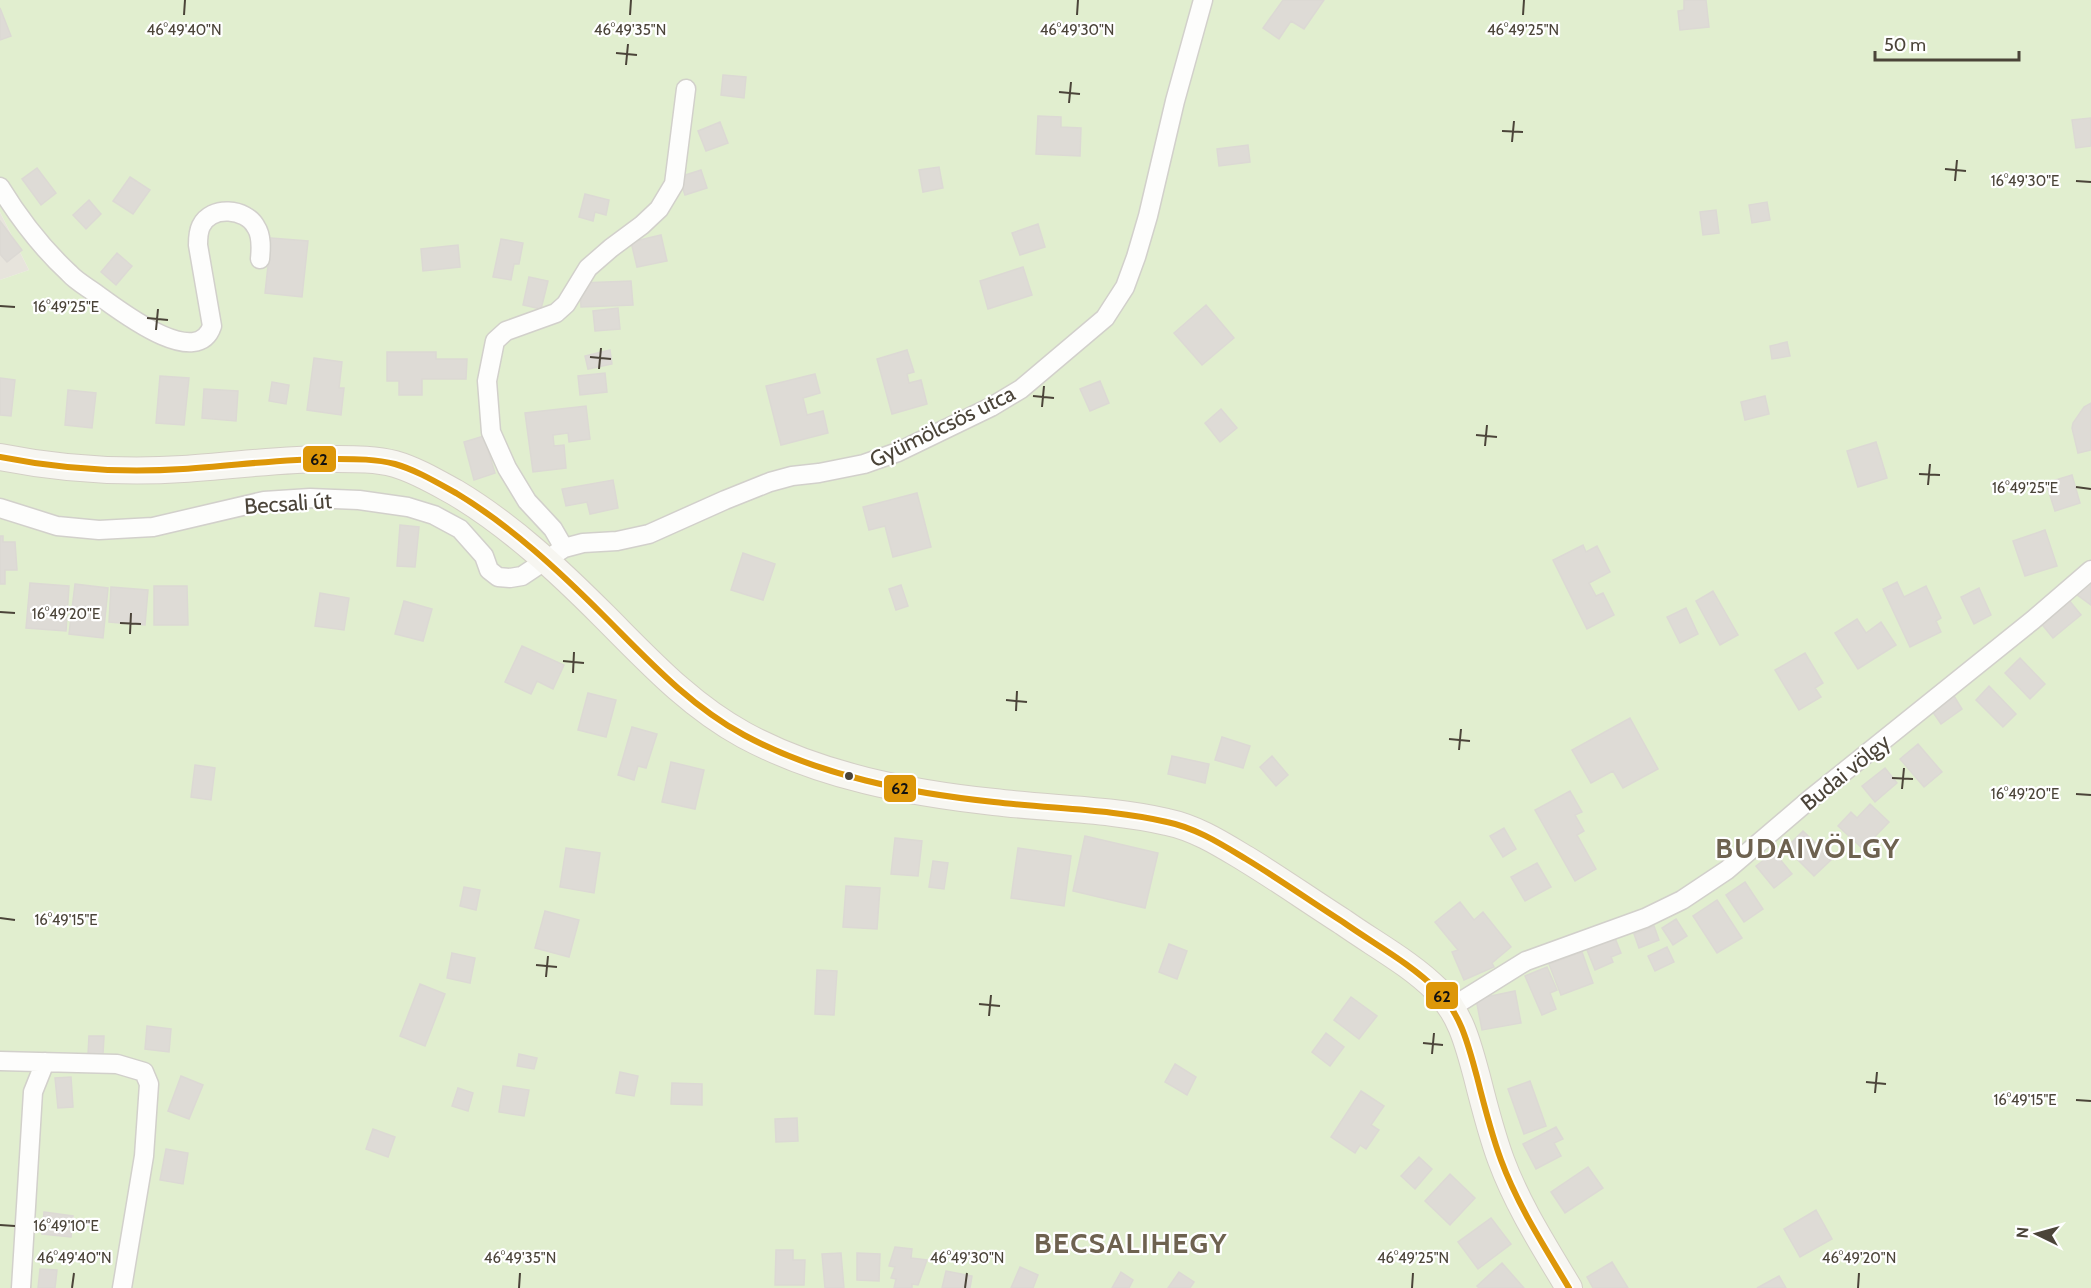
<svg xmlns="http://www.w3.org/2000/svg" width="2091" height="1288" viewBox="0 0 2091 1288" font-family="Cabin,sans-serif">
<rect width="100%" height="100%" fill="#f4f2ee"/>
<path fill="#e7e4dc" d="M0,212L29,270L0,280Z"/>
<path fill="#e1eecf" d="M0,0H2091V1288H0V280L29,270L0,212Z"/>
<path fill="#dedbd6" stroke="#dcd9d4" stroke-width="1.5" d="M1283,0H1324L1304,29L1291,21L1279,39L1263,28Z
M1684,0H1706L1709,27L1680,30L1678,11L1684,10Z
M0,8L11,36L0,40Z
M723,75L746,77L744,98L721,95Z
M1038,116L1061,117V127L1081,128L1080,156L1036,154Z
M2091,118V146L2076,148L2072,120Z
M720,122L728,143L706,151L698,131Z
M1248,145L1250,162L1219,166L1217,149Z
M939,167L943,188L923,192L919,170Z
M37,168L56,193L41,205L22,179Z
M701,170L707,188L685,195L679,177Z
M130,177L150,190L133,214L113,201Z
M585,194L609,200L606,215L595,212L593,221L579,217Z
M89,200L101,214L86,229L73,215Z
M1767,202L1770,220L1752,223L1749,205Z
M1716,210L1719,233L1703,235L1700,212Z
M0,221L22,250L7,262L0,254Z
M1038,224L1045,247L1020,255L1012,233Z
M661,235L667,261L637,267L631,242Z
M271,238L308,241L302,297L265,293Z
M501,239L523,243L519,264H514L511,280L493,277Z
M458,245L460,267L423,271L421,249Z
M117,253L132,266L116,285L101,272Z
M1023,267L1032,295L988,309L980,281Z
M529,277L548,281L541,309L523,305Z
M631,281L633,305L581,307L580,283Z
M1206,305L1234,338L1202,365L1174,333Z
M618,308L620,329L595,331L593,311Z
M1787,342L1790,356L1772,359L1770,346Z
M610,350L612,364L588,369L585,356Z
M907,350L914,372L907,374L909,383L921,380L927,404L892,414L877,359Z
M387,352H436V359H467L466,379H422V395H399V381H387Z
M314,358L342,362L339,388H344L341,415L307,410Z
M605,373L607,392L580,395L578,376Z
M815,374L820,393L803,398L807,415L823,411L828,433L781,445L766,386Z
M160,376L189,378L184,425L156,423Z
M0,378L15,380L11,416L0,415Z
M1100,381L1109,403L1090,411L1080,389Z
M272,382L289,385L286,404L269,401Z
M204,389L238,391L236,421L202,418Z
M68,390L96,393L92,428L65,425Z
M1765,396L1769,414L1745,420L1741,402Z
M2091,403V450L2078,453L2072,428L2073,423L2084,407Z
M586,406L590,439L569,442L568,433L553,435L554,446L564,445L566,468L533,472L525,413Z
M1221,409L1237,428L1220,442L1205,423Z
M484,436L495,473L474,480L464,442Z
M1876,442L1887,478L1858,487L1847,451Z
M2072,475L2080,503L2055,511L2046,483Z
M613,480L618,508L590,514L587,502L566,506L562,489Z
M917,493L931,547L893,557L885,526L869,530L863,507Z
M400,525L419,527L415,567L397,566Z
M2045,530L2057,566L2025,576L2013,541Z
M0,536H3V542H15L17,570H5V584H0Z
M1583,545L1586,552L1597,546L1610,572L1589,583L1596,596L1603,593L1614,615L1587,629L1553,560Z
M743,553L775,564L763,600L731,590Z
M2086,580L2091,584V605L2076,594Z
M1897,582L1904,597L1926,586L1941,618L1936,621L1941,632L1910,647L1883,589Z
M30,583L69,586L66,631L26,628Z
M75,584L108,588L103,638L69,634Z
M901,585L908,606L896,610L889,589Z
M154,586H187L188,625H154Z
M111,587L148,590L145,625L109,622Z
M1979,588L1991,615L1974,624L1961,597Z
M1713,591L1738,635L1720,645L1696,601Z
M320,593L349,598L344,630L315,626Z
M2068,599L2081,615L2053,638L2040,622Z
M404,601L432,609L423,641L395,634Z
M1686,608L1698,634L1680,643L1667,617Z
M1857,619L1866,633L1881,622L1896,645L1858,669L1835,633Z
M522,646L564,665L553,689L537,681L531,694L505,682Z
M1805,653L1823,683L1815,688L1821,697L1799,710L1775,670Z
M2020,658L2045,684L2030,699L2005,673Z
M1989,686L2016,714L2003,727L1976,700Z
M588,693L616,700L606,737L578,730Z
M1954,696L1962,709L1941,724L1932,711Z
M1630,718L1658,769L1623,788L1613,771L1591,783L1572,750Z
M632,727L657,734L646,768L638,766L634,780L618,775Z
M1222,737L1250,746L1243,768L1215,760Z
M1918,744L1942,772L1924,787L1900,759Z
M1172,756L1209,764L1205,783L1168,774Z
M1272,756L1288,775L1276,786L1260,767Z
M671,762L704,770L695,809L662,802Z
M195,765L215,768L211,800L191,797Z
M1885,768L1897,783L1875,802L1862,786Z
M1570,791L1582,812L1575,815L1584,831L1577,835L1596,869L1575,881L1535,810Z
M1870,804L1889,822L1863,849L1838,826L1851,812L1857,818Z
M1504,828L1516,849L1503,857L1490,836Z
M1803,831L1832,859L1814,876L1786,848Z
M1085,836L1158,853L1145,908L1073,891Z
M895,838L922,841L918,876L891,874Z
M566,848L600,853L594,893L560,887Z
M1018,848L1071,856L1064,906L1011,898Z
M1774,852L1792,874L1774,888L1756,866Z
M933,861L948,863L944,889L929,887Z
M1537,863L1551,887L1525,901L1511,877Z
M1745,882L1763,909L1744,922L1726,895Z
M846,886L880,888L877,929L843,927Z
M464,887L480,890L476,910L460,906Z
M1717,900L1742,938L1717,953L1693,916Z
M1460,902L1474,920L1483,912L1511,947L1492,963L1494,967L1464,980L1452,952L1458,950L1435,922Z
M545,911L579,920L569,957L535,948Z
M1676,919L1687,936L1673,945L1662,928Z
M1654,926L1659,940L1639,948L1634,934Z
M1615,938L1621,953L1611,957L1613,962L1595,970L1587,950Z
M1169,944L1187,951L1177,979L1159,972Z
M1667,947L1674,962L1655,971L1648,956Z
M1582,952L1593,983L1561,995L1549,964Z
M452,953L475,958L470,983L447,978Z
M1547,967L1557,990L1550,993L1556,1009L1542,1015L1525,976Z
M817,970L837,971L834,1015L815,1014Z
M420,984L445,994L425,1046L400,1036Z
M1515,991L1521,1023L1482,1030L1476,999Z
M1351,997L1377,1016L1359,1039L1334,1020Z
M147,1026L171,1029L169,1052L145,1049Z
M1326,1033L1344,1047L1330,1066L1312,1052Z
M89,1036H104L103,1054H88Z
M519,1054L537,1058L534,1069L517,1066Z
M1175,1064L1196,1077L1187,1095L1165,1082Z
M620,1072L638,1076L634,1096L616,1093Z
M181,1076L203,1085L189,1119L168,1111Z
M71,1077L73,1107L58,1108L55,1078Z
M1530,1081L1546,1126L1524,1134L1508,1089Z
M672,1083L702,1084V1105L671,1104Z
M503,1086L529,1090L524,1116L499,1112Z
M458,1088L473,1093L468,1111L452,1106Z
M1361,1091L1384,1106L1371,1125L1379,1130L1366,1149L1360,1145L1355,1153L1331,1137Z
M797,1118L798,1141L776,1142L775,1119Z
M1556,1127L1563,1139L1554,1143L1561,1156L1536,1169L1523,1144Z
M373,1129L395,1137L388,1157L366,1149Z
M166,1149L188,1153L183,1184L160,1180Z
M1419,1157L1432,1169L1415,1189L1401,1176Z
M1588,1167L1603,1188L1565,1213L1551,1192Z
M1450,1174L1475,1198L1450,1225L1425,1201Z
M1816,1210L1832,1239L1800,1257L1784,1229Z
M44,1212L73,1216L71,1237L42,1234Z
M1491,1218L1511,1244L1478,1269L1458,1242Z
M895,1247L912,1249L911,1258L927,1260L918,1285L912,1284V1288H894L896,1279L891,1278L895,1267L889,1266Z
M776,1250H793V1260H805L804,1285H775Z
M841,1253L844,1288H825L822,1254Z
M857,1253L880,1254L879,1281L857,1280Z
M1612,1262L1628,1288H1593L1587,1277Z
M1502,1263L1524,1288H1479L1477,1286Z
M1020,1267L1038,1275L1033,1288H1011Z
M40,1269L57,1270L55,1288H38Z
M946,1271L972,1276L970,1288H942Z
M1121,1272L1133,1280L1129,1288H1112Z
M1179,1272L1194,1282L1190,1288H1168Z
M1779,1276L1786,1288H1757Z"/>
<g fill="none" stroke-linecap="round" stroke-linejoin="round">
<defs>
<path id="minor" d="M0,187C19,218 42,248 69,273C77,282 89,288 98,295C119,310 197,371 212,326L198,245C198,238 198,232 201,226C211,205 246,208 256,227C262,236 261,249 260,259
M0,508L57,526L99,530L153,527L264,501L310,498L359,500L408,507L434,515L460,529L484,556L489,570L498,577L510,578L522,576L564,548L583,543L617,541L649,534L725,500L770,482L792,476L819,473L864,464L898,452L991,407L1021,389L1105,318L1125,287L1136,257L1148,216L1175,101L1203,0
M564,548L553,529L527,501L507,468L491,432L487,381L495,341L506,331L556,313L566,304L588,268L611,248L642,225L659,209L674,184L686,89
M1452,1007L1526,961L1645,918L1682,900L1727,870L1809,800L2033,620L2091,570
M0,1061L117,1064L144,1072L149,1084L144,1156L122,1288
M21,1288L33,1092L45,1062"/>
<path id="secondary" d="M0,457C60,469 121,473 183,469C234,466 285,458 337,459C356,459 376,459 395,464C416,470 436,482 456,493C511,526 559,571 604,616C648,660 689,705 744,735C820,776 909,793 994,802C1052,809 1111,809 1167,822C1196,828 1221,844 1246,859C1279,879 1310,901 1343,922C1374,944 1410,963 1437,990C1461,1014 1468,1044 1477,1077C1484,1105 1491,1133 1501,1160C1518,1206 1544,1246 1569,1288"/>
</defs>
<use href="#minor" stroke="#d2d0cb" stroke-width="21"/>
<use href="#secondary" stroke="#d3cfc5" stroke-width="28"/>
<use href="#minor" stroke="#fdfdfc" stroke-width="18"/>
<use href="#secondary" stroke="#f7f6f1" stroke-width="26"/>
<defs>
<path id="bus-1" d="M0,457C60,469 121,473 183,469C234,466 285,458 337,459C356,459 376,459 395,464C416,470 436,482 456,493C511,526 559,571 604,616C648,660 689,705 744,735C820,776 909,793 994,802C1052,809 1111,809 1167,822C1196,828 1221,844 1246,859C1279,879 1310,901 1343,922C1374,944 1410,963 1437,990C1461,1014 1468,1044 1477,1077C1484,1105 1491,1133 1501,1160C1518,1206 1544,1246 1569,1288"/>
</defs>
<use href="#bus-1" stroke="#fff" stroke-width="10"/>
<use href="#bus-1" stroke="#dd9709" stroke-width="6"/>
</g>
<path fill="none" stroke="#4b4439" stroke-width="2" d="M184,15L185,0M630,15L631,0M1077,15L1078,0M1523,15L1524,0M616,53L637,55M626,65L628,44M1059,92L1080,94M1069,103L1071,82M1502,131L1523,132M1512,142L1514,121M1945,169L1966,171M1955,181L1957,160M2076,181L2091,182M0,306L15,307M147,318L168,320M156,330L158,309M590,357L611,359M599,369L601,348M1033,396L1054,398M1042,407L1044,386M1476,435L1497,437M1485,446L1487,425M1919,474L1940,475M1928,485L1930,464M2076,487L2091,489M0,612L15,613M120,623L141,624M130,634L131,613M563,661L584,663M573,673L574,652M1006,700L1027,702M1016,711L1017,691M1449,739L1470,741M1459,750L1461,729M1892,778L1913,779M1902,789L1904,768M2076,794L2091,795M0,918L15,920M536,965L557,967M546,977L548,956M979,1004L1000,1006M989,1016L991,995M1423,1043L1443,1045M1432,1054L1434,1033M1866,1082L1886,1084M1875,1093L1877,1072M2076,1100L2091,1101M0,1225L15,1226M72,1288L74,1273M519,1288L520,1273M965,1288L967,1273M1412,1288L1413,1273M1858,1288L1859,1273"/>
<circle fill="#4b4439" stroke="#fff" stroke-width="2" cx="849" cy="776" r="5"/>
<g text-anchor="middle" stroke-width="4.5" stroke-linejoin="round" paint-order="stroke">
<g font-size="22" fill="#4b4439" stroke="#fff">
<text transform="translate(942 426) rotate(-26)" y="8">Gyümölcsös utca</text>
<text transform="translate(288 503) rotate(-4)" y="8">Becsali út</text>
<text transform="translate(1845 772) rotate(-39)" y="8">Budai völgy</text>
</g>
<g font-size="28" font-weight="bold" letter-spacing="1.5" fill="#6e6250" stroke="#fff">
<text x="1808" y="858">BUDAIVÖLGY</text>
<text x="1131" y="1253">BECSALIHEGY</text>
</g>
</g>
<g font-size="15" text-anchor="middle" fill="#4b4439" stroke="#fff" stroke-width="4.5" stroke-linejoin="round" paint-order="stroke">
<text x="184" y="35">46°49'40"N</text>
<text x="630" y="35">46°49'35"N</text>
<text x="1077" y="35">46°49'30"N</text>
<text x="1523" y="35">46°49'25"N</text>
<text x="2025" y="186">16°49'30"E</text>
<text x="66" y="312">16°49'25"E</text>
<text x="2025" y="493">16°49'25"E</text>
<text x="66" y="619">16°49'20"E</text>
<text x="2025" y="799">16°49'20"E</text>
<text x="66" y="925">16°49'15"E</text>
<text x="2025" y="1105">16°49'15"E</text>
<text x="66" y="1231">16°49'10"E</text>
<text x="74" y="1263">46°49'40"N</text>
<text x="520" y="1263">46°49'35"N</text>
<text x="967" y="1263">46°49'30"N</text>
<text x="1413" y="1263">46°49'25"N</text>
<text x="1859" y="1263">46°49'20"N</text>
</g>
<g stroke="#fff" stroke-width="2">
<rect x="302" y="445" width="35" height="28" rx="6" fill="#dd9709"/>
<rect x="883" y="774" width="34" height="29" rx="6" fill="#dd9709"/>
<rect x="1425" y="981" width="34" height="29" rx="6" fill="#dd9709"/>
</g>
<g font-size="16" text-anchor="middle" font-weight="bold" fill="#111">
<text x="319" y="465">62</text>
<text x="900" y="794">62</text>
<text x="1442" y="1002">62</text>
</g>
<g transform="translate(2037 1234) rotate(275)" stroke="#ffffff" stroke-width="4.5" paint-order="stroke">
<path d="M0-4.5L10 22L0 15L-10 22Z" fill="#4b4439"/>
<text y="-9" font-size="16" font-weight="bold" text-anchor="middle" fill="#4b4439">N</text>
</g>
<path d="M1875 51v9h144v-9" fill="none" stroke="#4b4439" stroke-width="3"/>
<text x="1884" y="51" font-size="18" fill="#4b4439" stroke="#ffffff" stroke-width="4.5" paint-order="stroke">50 m</text>
</svg>
